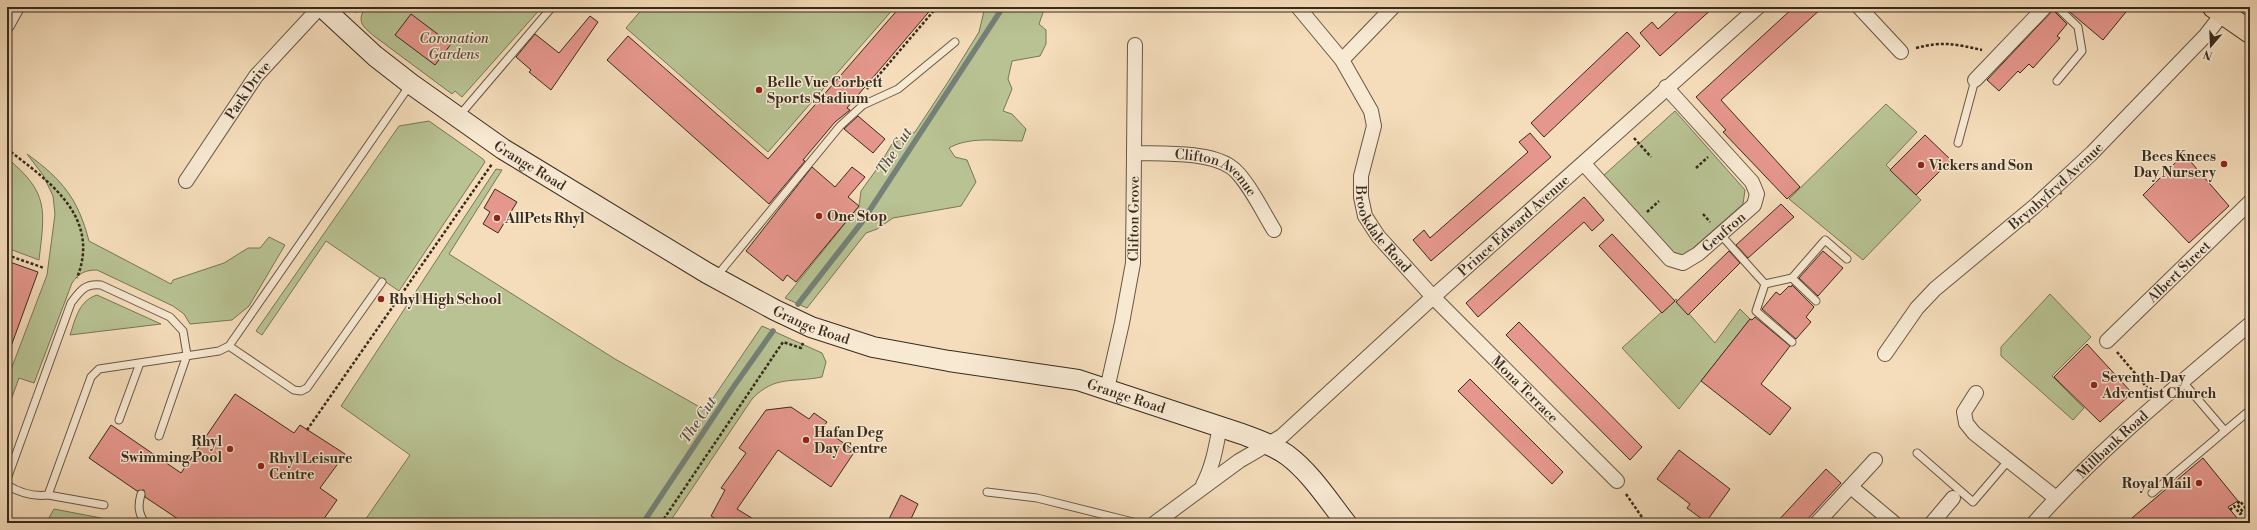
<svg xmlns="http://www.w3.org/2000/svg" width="2257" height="530" viewBox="0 0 2257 530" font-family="'Libre Bodoni',serif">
<rect width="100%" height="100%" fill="#f5ddbb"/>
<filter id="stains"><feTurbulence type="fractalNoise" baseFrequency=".005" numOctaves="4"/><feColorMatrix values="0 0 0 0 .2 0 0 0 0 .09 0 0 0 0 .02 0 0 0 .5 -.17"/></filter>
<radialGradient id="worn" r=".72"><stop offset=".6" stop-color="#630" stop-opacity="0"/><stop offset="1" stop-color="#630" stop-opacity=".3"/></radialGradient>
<path fill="#b8c293" stroke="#787658" d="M358,7H542L462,97L455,91L452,94L374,36C366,29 357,23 363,12Z
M644,7H895L768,152L626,28Z
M985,7H1045L1039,24L1046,30V44L1040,56L1012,61L1008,79L1012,89L1003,111L1012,114L1026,129L1022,141C998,141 970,136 949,148L955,157L967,160L976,182L961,206L893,218L877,229L866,233L807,308L785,298L859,206L861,191L879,166L892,144L915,132L948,82L979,32Z
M1886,104L1917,132L1886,165L1921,200L1863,260L1789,199Z
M1675,111L1745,190L1743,204L1684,256L1671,252L1603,176Z
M429,121L483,159L485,162L399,291L326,241L262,335L256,331L399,126Z
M27,154C63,180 78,199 89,241L171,284L173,280L224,263L248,248H260L269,237L285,245L249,306L232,320L190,324L184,314L173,306L97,270C85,270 79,273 72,283L34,383L19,378L7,411V380L47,275L55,214L53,196L43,175Z
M7,158C49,193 45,209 39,260L7,248Z
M496,169L502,170L449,254L615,359L705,410L762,326L822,353L826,362L822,377C792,383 775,375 752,399L669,523H363L410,455L341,406Z
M2050,294L2091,337L2052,376L2084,408L2073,420L2001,356V347Z
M97,295L161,324L70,335C76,317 79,301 97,295Z
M1676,299L1715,343L1740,309L1750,319L1679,409L1622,348Z
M54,509L127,523H46Z"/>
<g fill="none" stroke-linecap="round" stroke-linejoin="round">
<path stroke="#748178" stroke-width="5.5" d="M798,304L862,222L1003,7
M643,523L732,389L773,331"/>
</g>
<path fill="#e6978d" stroke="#382b1d" d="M900,7H933L847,108L850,110L835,122L803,160L805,161L769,204L607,60L628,36L768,159Z
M1682,7H1714L1660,56L1640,33L1652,22L1658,29Z
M1794,7H1823L1721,100L1800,187L1787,199L1723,132L1726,130L1696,97Z
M2064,7H2130L2103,40Z
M2053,10L2067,24L2057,36L2060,38L2033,68L2029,64L2020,73L2018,71L1999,91L1987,80Z
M411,14L451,44L435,65L395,35Z
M590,16L598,22L551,90L529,72L531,70L516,57L535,34L559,53Z
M1627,32L1640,46L1544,137L1531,123Z
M858,116L885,139L873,153L844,129Z
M1530,133L1551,157L1431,261L1413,240L1424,230L1430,238L1528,152L1519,142Z
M1925,135L1951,160L1916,195L1890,170Z
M2184,154L2229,206L2189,243L2143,195Z
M812,167L835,187L852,167L865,177L848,197L859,206L796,282L787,275L783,281L746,251Z
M495,189L517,202L498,233L483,224L490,212L484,208Z
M1584,197L1604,220L1592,231L1584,222L1478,317L1466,303Z
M1781,204L1794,217L1748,258L1736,245Z
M1612,234L1675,301L1662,313L1599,246Z
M1729,251L1740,263L1688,315L1676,302Z
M1823,251L1843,268L1818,296L1799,278Z
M7,261L38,272L9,352L7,351Z
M1792,285L1814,307L1806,317L1811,322L1796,339L1762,309L1776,292L1780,295L1789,286L1791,287Z
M1755,317L1790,346L1761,384L1791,408L1770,435L1701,381L1750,319L1752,320Z
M1519,322L1642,447L1630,460L1506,335Z
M2087,344L2132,393L2100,422L2054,377Z
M1470,379L1563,472L1552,484L1458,391Z
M235,394L294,433L300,425L345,454L320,488L337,500L321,523H184L145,497L144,490L137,491L89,458L111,425L181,473Z
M791,407L809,419L814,413L827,422L822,428L855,451L831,487L778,450L737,509L760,523H723L711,516L725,490L721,488L746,453L739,448L748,435L766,410Z
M1679,450L1730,489L1706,522L1687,508L1690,504L1657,479Z
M2203,458L2238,501L2228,507L2241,523H2126Z
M1826,469L1841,483L1804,523H1776Z
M901,495L918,504L909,523H887Z"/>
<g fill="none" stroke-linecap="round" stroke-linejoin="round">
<defs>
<path id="lane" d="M2057,81L2082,51L2078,27L2057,7
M459,116L552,7
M1958,143L1975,80
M1721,235L1765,284L1756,311L1792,342
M716,277L840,126L863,105L898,89L955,42
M1792,278L1825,240L1847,259
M1765,284L1792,278L1816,301
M229,346L294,390L301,391L307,388L382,282
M2183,382L2225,431L2250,410
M119,420L140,363
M1917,453L1973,502L2008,461
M7,479L71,303C80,291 85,283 101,285L170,317L183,331L187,355L159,436
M7,485C20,493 32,497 48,495L91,377L99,369L219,351L229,346L410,85
M987,492L1037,498L1137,523
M2152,493L2225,431
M141,494C138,505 138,513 145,523
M48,495L104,505"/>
<g id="street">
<path id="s1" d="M1298,7L1342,60L1371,111L1374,126L1361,176V197L1365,216L1378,236L1433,297L1617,481"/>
<path d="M1859,7L1901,52"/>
<path d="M7,25L17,7"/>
<path d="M1342,60L1393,7"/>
<path d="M1975,80L2045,7"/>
<path id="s2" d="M1134,153C1161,154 1208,151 1231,167C1246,177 1264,214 1274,230"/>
<path id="s3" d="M1584,164L1670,259L1683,263L1698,254L1754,205L1757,194L1752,182L1666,87"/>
<path id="s4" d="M186,181L256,76L320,7"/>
<path id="s5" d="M2107,341L2250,202"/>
<path id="s6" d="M1885,354L1917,308L1935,289L2035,206L2092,153L2206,35L2223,13"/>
<path id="s7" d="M1107,389L1122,323L1133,263L1135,45"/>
<path d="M1976,393L1964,412L1966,423L1974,433L2056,498"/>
<path d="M1203,485C1213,466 1216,447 1220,426"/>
<path d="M1851,487L1894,523"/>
<path id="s8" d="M1155,523L1239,461L1282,436L1433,297L1758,7"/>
<path d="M1817,523L1875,460"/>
<path d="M1932,523L1953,498"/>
<path id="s9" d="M2034,523C2098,450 2176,387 2250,324"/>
</g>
<g id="secondary">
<path id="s10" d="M322,7L375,56L411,84L503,149L707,273L775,310L811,327L873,347L949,361L1078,380L1242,434C1258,440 1273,445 1287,455C1311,473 1328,500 1346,523"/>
</g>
<path id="primary" d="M2214,7L2250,32"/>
</defs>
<use href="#lane" stroke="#675844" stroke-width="9"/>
<use href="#street" stroke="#675844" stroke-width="16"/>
<use href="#secondary" stroke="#382b1d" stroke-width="22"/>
<use href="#primary" stroke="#382b1d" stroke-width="24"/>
<path stroke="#382b1d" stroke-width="2.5" stroke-dasharray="3 2" stroke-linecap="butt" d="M355,12L359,7
M1916,48C1944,41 1955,44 1982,50
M867,89L937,7
M1634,138L1651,157
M7,149C50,182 101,217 77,278
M1696,168L1708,157
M1647,212L1659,201
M1703,214L1710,222
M7,255L44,268
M2117,352L2150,391
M307,430L492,164
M1626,494L1646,523
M2230,510L2234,506L2240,514L2243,512L2237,504L2240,501L2250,514
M661,523L783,342L801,348L803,343"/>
<use href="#lane" stroke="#f8e9d3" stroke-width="7"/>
<use href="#street" stroke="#f8e9d3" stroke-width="14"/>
<use href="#secondary" stroke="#f8e9d3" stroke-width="20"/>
<use href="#primary" stroke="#f5ddbb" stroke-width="22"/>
</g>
<g fill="#8f2418" stroke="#f8e9d3" stroke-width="1.5">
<circle cx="759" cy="90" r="4"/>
<circle cx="2224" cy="164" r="4"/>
<circle cx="1921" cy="165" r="4"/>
<circle cx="819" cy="216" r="4"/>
<circle cx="497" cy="218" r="4"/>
<circle cx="381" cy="299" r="4"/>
<circle cx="2094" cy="385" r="4"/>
<circle cx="806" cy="440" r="4"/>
<circle cx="230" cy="449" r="4"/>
<circle cx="261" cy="466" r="4"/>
<circle cx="2199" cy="483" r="4"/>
</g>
<g text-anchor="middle" stroke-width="3" stroke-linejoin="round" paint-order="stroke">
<g font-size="14" font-style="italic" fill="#58513a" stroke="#f8e9d3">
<text x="454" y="43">Coronation<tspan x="454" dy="16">Gardens</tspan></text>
</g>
<g font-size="14" font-weight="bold" fill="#382b1d" stroke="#f8e9d3" text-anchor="start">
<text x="767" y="87">Belle Vue Corbett<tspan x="767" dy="16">Sports Stadium</tspan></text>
<text x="2216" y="161" text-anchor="end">Bees Knees<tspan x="2216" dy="16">Day Nursery</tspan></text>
<text x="1929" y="170">Vickers and Son</text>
<text x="827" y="221">One Stop</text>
<text x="505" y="223">AllPets Rhyl</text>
<text x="389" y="304">Rhyl High School</text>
<text x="2102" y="382">Seventh-Day<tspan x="2102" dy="16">Adventist Church</tspan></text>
<text x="814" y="437">Hafan Deg<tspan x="814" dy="16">Day Centre</tspan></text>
<text x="222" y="446" text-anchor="end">Rhyl<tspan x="222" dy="16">Swimming Pool</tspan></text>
<text x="269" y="463">Rhyl Leisure<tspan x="269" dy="16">Centre</tspan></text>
<text x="2191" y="488" text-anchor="end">Royal Mail</text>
</g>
<g font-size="14" fill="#382b1d" stroke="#f8e9d3">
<text dy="5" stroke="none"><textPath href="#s4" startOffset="110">Park Drive</textPath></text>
<text dy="5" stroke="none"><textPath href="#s10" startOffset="262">Grange Road</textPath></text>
<text dy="5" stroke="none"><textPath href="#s2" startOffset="88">Clifton Avenue</textPath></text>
<text dy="5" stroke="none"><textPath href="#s6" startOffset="241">Brynhyfryd Avenue</textPath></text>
<text dy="5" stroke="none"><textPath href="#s7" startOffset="173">Clifton Grove</textPath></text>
<text dy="5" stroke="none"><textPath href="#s8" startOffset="467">Prince Edward Avenue</textPath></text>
<text dy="5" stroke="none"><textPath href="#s1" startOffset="254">Brookdale Road</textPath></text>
<text dy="5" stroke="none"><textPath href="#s3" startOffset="193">Geufron</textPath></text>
<text dy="5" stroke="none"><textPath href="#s5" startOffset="100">Albert Street</textPath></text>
<text dy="5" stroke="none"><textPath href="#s10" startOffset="586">Grange Road</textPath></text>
<text dy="5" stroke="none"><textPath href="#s1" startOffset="471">Mona Terrace</textPath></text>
<text dy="5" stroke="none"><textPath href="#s10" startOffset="910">Grange Road</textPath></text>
<text dy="5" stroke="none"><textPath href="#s9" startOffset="111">Millbank Road</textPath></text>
</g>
<g font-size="15" font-style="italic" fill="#514f43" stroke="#f8e9d3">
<text transform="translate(894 151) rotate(-57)" y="5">The Cut</text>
<text transform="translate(698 420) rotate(-56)" y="5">The Cut</text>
</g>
</g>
<rect width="2257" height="530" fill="none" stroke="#f5ddbb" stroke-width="24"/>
<rect x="8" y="8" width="2241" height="514" fill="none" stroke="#382b1d" stroke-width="2"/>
<rect x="12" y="12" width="2233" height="506" fill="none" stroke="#382b1d"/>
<g transform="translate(2211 46) rotate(199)" stroke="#f8e9d3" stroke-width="3" paint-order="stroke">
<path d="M0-3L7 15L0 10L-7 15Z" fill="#382b1d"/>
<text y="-6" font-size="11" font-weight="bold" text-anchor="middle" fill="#382b1d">N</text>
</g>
<rect width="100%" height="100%" filter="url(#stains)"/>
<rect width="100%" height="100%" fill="url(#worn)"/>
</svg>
